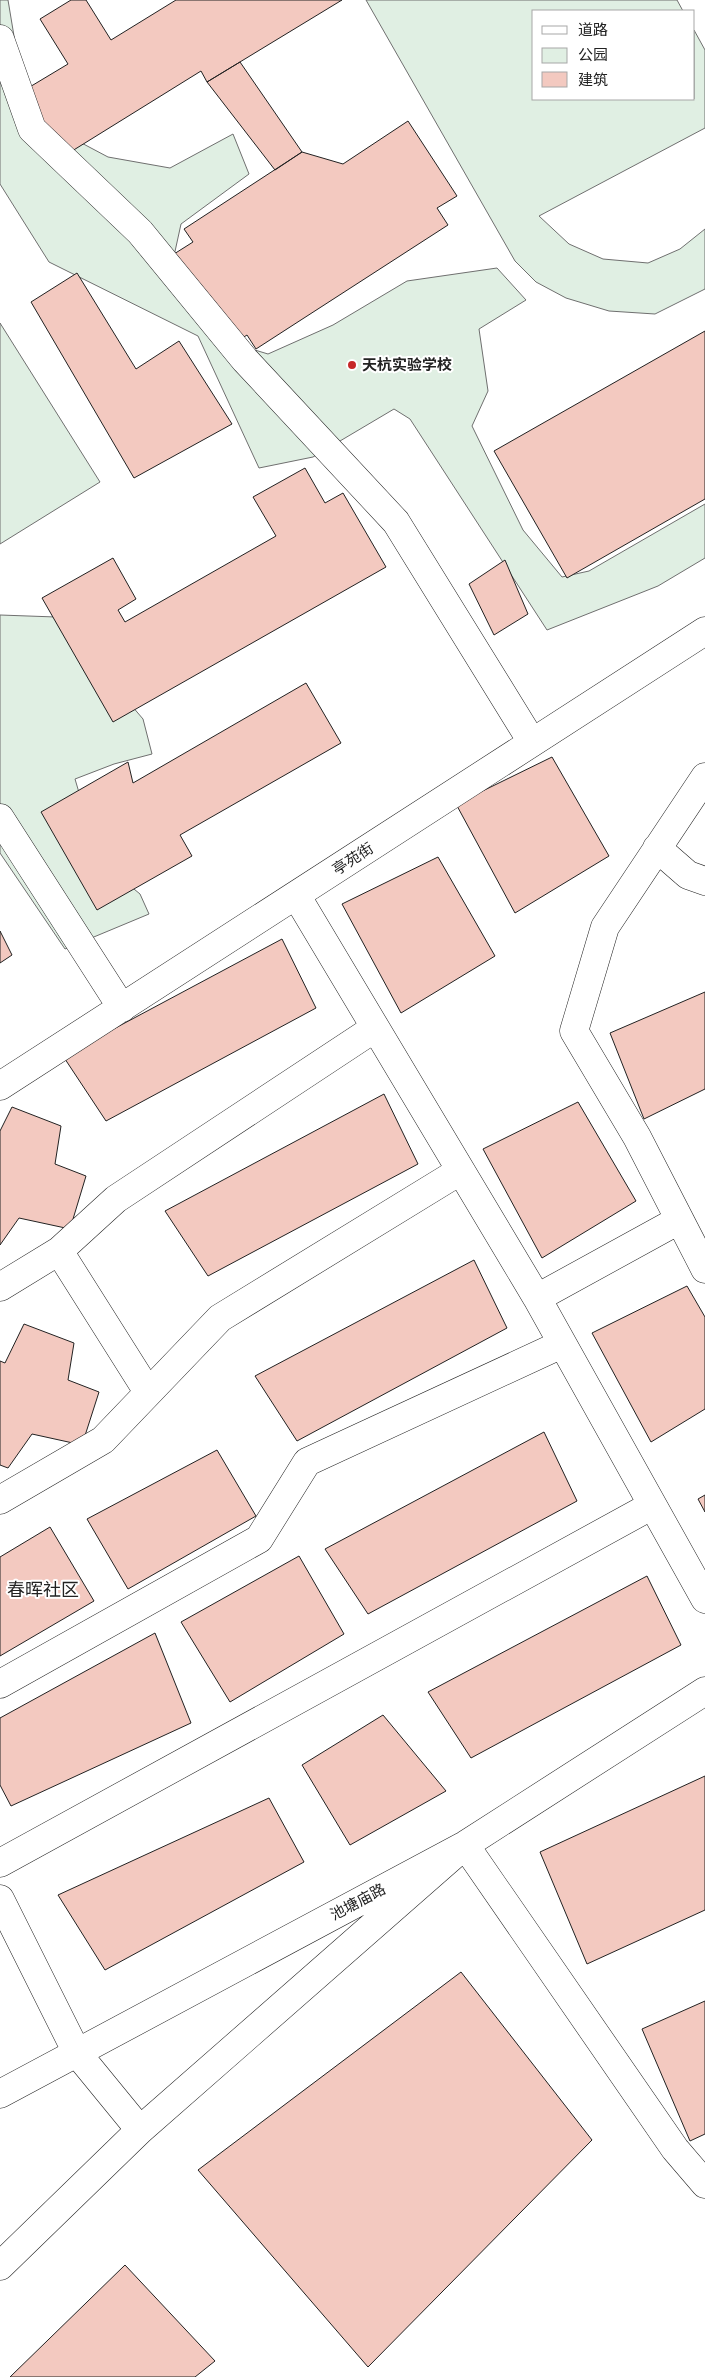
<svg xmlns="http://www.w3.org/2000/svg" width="705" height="2377" viewBox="0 0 705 2377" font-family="'Archivo Narrow','Noto Sans SC',sans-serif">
<rect width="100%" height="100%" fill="#fff"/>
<path fill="#e0efe3" stroke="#6f6f6f" d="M0,0H8L17,54L40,121L108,157L170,168L233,134L249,174L181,224L174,256L245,347L268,354L333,325L407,281L497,268L526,300L479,329L488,391L472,426L523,530L562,577L589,571L705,504V558L658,586L547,630L410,419L394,409L313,457L259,468L198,336L49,262L0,184Z
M366,0H677L683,11H534V99H694V30L705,50V128L539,216L569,244L603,259L648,263L680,249L705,229V289L655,314L609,311L566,298L536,282L515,261Z
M0,323L100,482L0,544Z
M0,615L56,617L143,719L152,754L114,764L75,779L99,860L140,894L149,914L65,949L0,853Z"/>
<path fill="#f3c9c0" stroke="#222" d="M71,0H86L111,40L176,0H342L207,82L201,71L64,156L23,91L68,64L40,19Z
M240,62L302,152L275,170L207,82Z
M408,121L457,196L437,208L448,225L256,349L247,335L233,344L174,254L193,242L184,229L302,152L343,164Z
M77,273L136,369L179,341L232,424L134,478L31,302Z
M705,331V499L567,578L494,451Z
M305,468L325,503L343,493L386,567L113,722L42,598L113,558L136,599L118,610L125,622L276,536L253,497Z
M505,560L528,614L494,635L469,584Z
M306,683L341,743L180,835L192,856L97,910L41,812L128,762L133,783Z
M552,757L609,856L515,913L456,804Z
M438,857L495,956L401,1013L342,904Z
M0,931L12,955L0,963Z
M282,939L316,1008L106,1121L63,1056Z
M705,992V1089L644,1119L610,1033Z
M384,1094L418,1164L208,1276L165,1211Z
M578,1102L636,1201L542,1258L483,1149Z
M12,1107L61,1126L55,1164L86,1176L70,1229L19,1218L0,1245V1131Z
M474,1260L507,1328L297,1441L255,1376Z
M687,1286L705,1317V1409L651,1442L592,1333Z
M24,1324L74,1343L68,1380L99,1392L82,1445L32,1434L8,1468L0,1465V1361L5,1363Z
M544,1432L577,1501L368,1614L325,1549Z
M217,1450L256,1516L128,1589L87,1519Z
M705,1495V1512L698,1499Z
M50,1527L94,1601L0,1656V1557Z
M299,1556L344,1634L230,1702L181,1622Z
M647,1576L681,1645L471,1758L428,1692Z
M155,1633L191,1723L11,1806L0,1785V1718Z
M383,1715L446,1791L350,1845L302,1765Z
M705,1776V1910L587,1964L540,1852Z
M269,1798L304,1862L105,1970L58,1895Z
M461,1972L592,2140L368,2367L198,2170Z
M705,2001V2134L690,2141L642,2029Z
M125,2265L215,2361L195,2377H10Z"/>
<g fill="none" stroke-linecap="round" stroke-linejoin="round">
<defs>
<path id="minor" d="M0,39L32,129L140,232L245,360L396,522L532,742
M705,777L605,927L574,1031L637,1137L705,1269
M0,818L122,1008
M657,848L688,875L705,881
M296,895L537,1298L705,1599
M0,1086L705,631
M59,1251L148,1392
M0,1287L59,1251L116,1199L375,1028
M537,1298L679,1220
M0,1500L103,1440L220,1318L460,1171
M0,1684L259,1539L307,1462L562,1344
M0,1863L651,1506
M0,1899L77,2053L140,2130
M0,2094L465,1845L705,1691
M0,2266L140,2130L465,1845L675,2149L705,2184"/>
</defs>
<use href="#minor" stroke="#222" stroke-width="29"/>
<use href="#minor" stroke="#fff" stroke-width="28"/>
</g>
<circle fill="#c62828" stroke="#fff" stroke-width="2" cx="352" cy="365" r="5"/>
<g text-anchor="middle" stroke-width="4" stroke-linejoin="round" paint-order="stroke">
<g font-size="15" font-weight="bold" fill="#222" stroke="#fff" text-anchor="start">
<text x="362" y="370">天杭实验学校</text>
</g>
<g font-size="15" fill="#222" stroke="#fff">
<text transform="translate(353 859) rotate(-33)" y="5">亭苑街</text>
<text transform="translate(358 1902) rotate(-28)" y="5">池塘庙路</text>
</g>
<g font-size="18" fill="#222" stroke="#fff">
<text x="43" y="1596">春晖社区</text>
</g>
</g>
<rect x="532" y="10" width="162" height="90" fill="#ffffff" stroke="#a7a7a7"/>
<rect x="542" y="26" width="25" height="8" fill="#ffffff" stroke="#a7a7a7"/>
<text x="578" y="35" font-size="15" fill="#222222">道路</text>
<rect x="542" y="48" width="25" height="15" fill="#e0efe3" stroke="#a7a7a7"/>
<text x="578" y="60" font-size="15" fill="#222222">公园</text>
<rect x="542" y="72" width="25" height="15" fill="#f3c9c0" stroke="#a7a7a7"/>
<text x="578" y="85" font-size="15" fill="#222222">建筑</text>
</svg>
